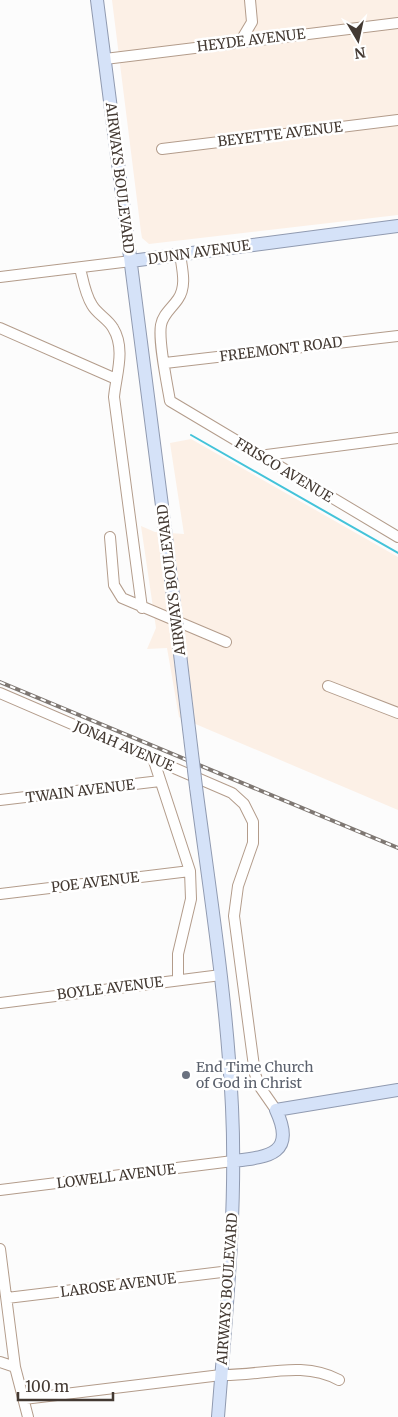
<svg xmlns="http://www.w3.org/2000/svg" width="398" height="1417" viewBox="0 0 398 1417" font-family="Merriweather,serif">
<rect width="100%" height="100%" fill="#fcfcfc"/>
<path fill="#fcf0e6" d="M112,0H398V215L149,244L142,238L141,232Z
M191,439L398,557V810L179,717L167,648L147,649L156,628L141,526L155,532L184,534L170,443Z"/>
<g fill="none" stroke-linecap="round" stroke-linejoin="round">
<path stroke="#43c3d9" stroke-width="2" d="M191,435L398,553"/>
<defs>
<path id="minor" d="M240,42L252,22L250,0
M105,59L398,23
M162,149L398,120
M180,254C182,269 187,286 178,299C172,308 163,314 161,325C158,341 167,383 170,401L398,537
M80,268C83,280 85,294 92,305C97,314 108,319 113,328C126,349 116,375 114,397L142,608
M0,277L131,261
M0,328L116,379
M165,363L398,336
M259,456L398,438
M110,537L114,585L122,598L226,642
M328,686L398,713
M0,693L232,793L244,804L253,822V843L238,886L234,916L255,1074L260,1087L276,1110
M153,758L190,871L191,899L178,954V980
M0,800L160,781
M0,894L190,871
M0,1003L221,975
M0,1190L233,1161
M0,1249L15,1367L28,1417
M7,1298L230,1271
M0,1362L15,1367
M24,1399L221,1375C262,1376 302,1360 339,1380"/>
<path id="major" d="M97,0L165,529
M131,261L398,226
M196,787C210,893 227,1000 232,1107C237,1210 226,1314 218,1417
M233,1161C267,1157 297,1155 276,1110L398,1090"/>
</defs>
<use href="#minor" stroke="#b39c8b" stroke-width="12"/>
<use href="#major" stroke="#909ab0" stroke-width="14"/>
<use href="#minor" stroke="#fff" stroke-width="10"/>
<use href="#major" stroke="#d5e2f8" stroke-width="12"/>
<defs>
<path id="rail" d="M0,682L398,848"/>
</defs>
<use href="#rail" stroke="#7f7873" stroke-width="4"/>
<use href="#rail" stroke="#fff" stroke-width="2" stroke-dasharray="5.5" stroke-linecap="butt"/>
<defs>
<path id="major-bridge" d="M165,529L196,787"/>
</defs>
<use href="#major-bridge" stroke="#909ab0" stroke-width="14" stroke-linecap="butt"/>
<use href="#major-bridge" stroke="#d5e2f8" stroke-width="12"/>
</g>
<circle fill="#6b7280" stroke="#fff" stroke-width="2" cx="186" cy="1075" r="5"/>
<g text-anchor="middle" stroke-width="5" stroke-linejoin="round" paint-order="stroke">
<g font-size="14" fill="#433932" stroke="#fff">
<text transform="translate(251 40) rotate(-7)" y="5">HEYDE AVENUE</text>
<text transform="translate(280 134) rotate(-7)" y="5">BEYETTE AVENUE</text>
<text transform="translate(120 178) rotate(83)" y="5">AIRWAYS BOULEVARD</text>
<text transform="translate(199 252) rotate(-8)" y="5">DUNN AVENUE</text>
<text transform="translate(281 349) rotate(-7)" y="5">FREEMONT ROAD</text>
<text transform="translate(284 470) rotate(31)" y="5">FRISCO AVENUE</text>
<text transform="translate(171 580) rotate(-97)" y="5">AIRWAYS BOULEVARD</text>
<text transform="translate(124 746) rotate(23)" y="5">JONAH AVENUE</text>
<text transform="translate(80 791) rotate(-7)" y="5">TWAIN AVENUE</text>
<text transform="translate(95 882) rotate(-7)" y="5">POE AVENUE</text>
<text transform="translate(110 988) rotate(-7)" y="5">BOYLE AVENUE</text>
<text transform="translate(116 1176) rotate(-7)" y="5">LOWELL AVENUE</text>
<text transform="translate(118 1285) rotate(-7)" y="5">LAROSE AVENUE</text>
<text transform="translate(227 1289) rotate(-86)" y="5">AIRWAYS BOULEVARD</text>
</g>
<g font-size="14" fill="#5b616d" stroke="#fff" text-anchor="start">
<text x="196" y="1072">End Time Church<tspan x="196" dy="16">of God in Christ</tspan></text>
</g>
</g>
<g transform="translate(358 40) rotate(171)" stroke="#ffffff" stroke-width="4" paint-order="stroke">
<path d="M0-4L9 19L0 12L-9 19Z" fill="#433932"/>
<text y="-8" font-size="14" font-weight="bold" text-anchor="middle" fill="#433932">N</text>
</g>
<path d="M18 1392v8h95v-8" fill="none" stroke="#433932" stroke-width="2.5"/>
<text x="25" y="1392" font-size="15" fill="#433932" stroke="#ffffff" stroke-width="4" paint-order="stroke">100 m</text>
</svg>
